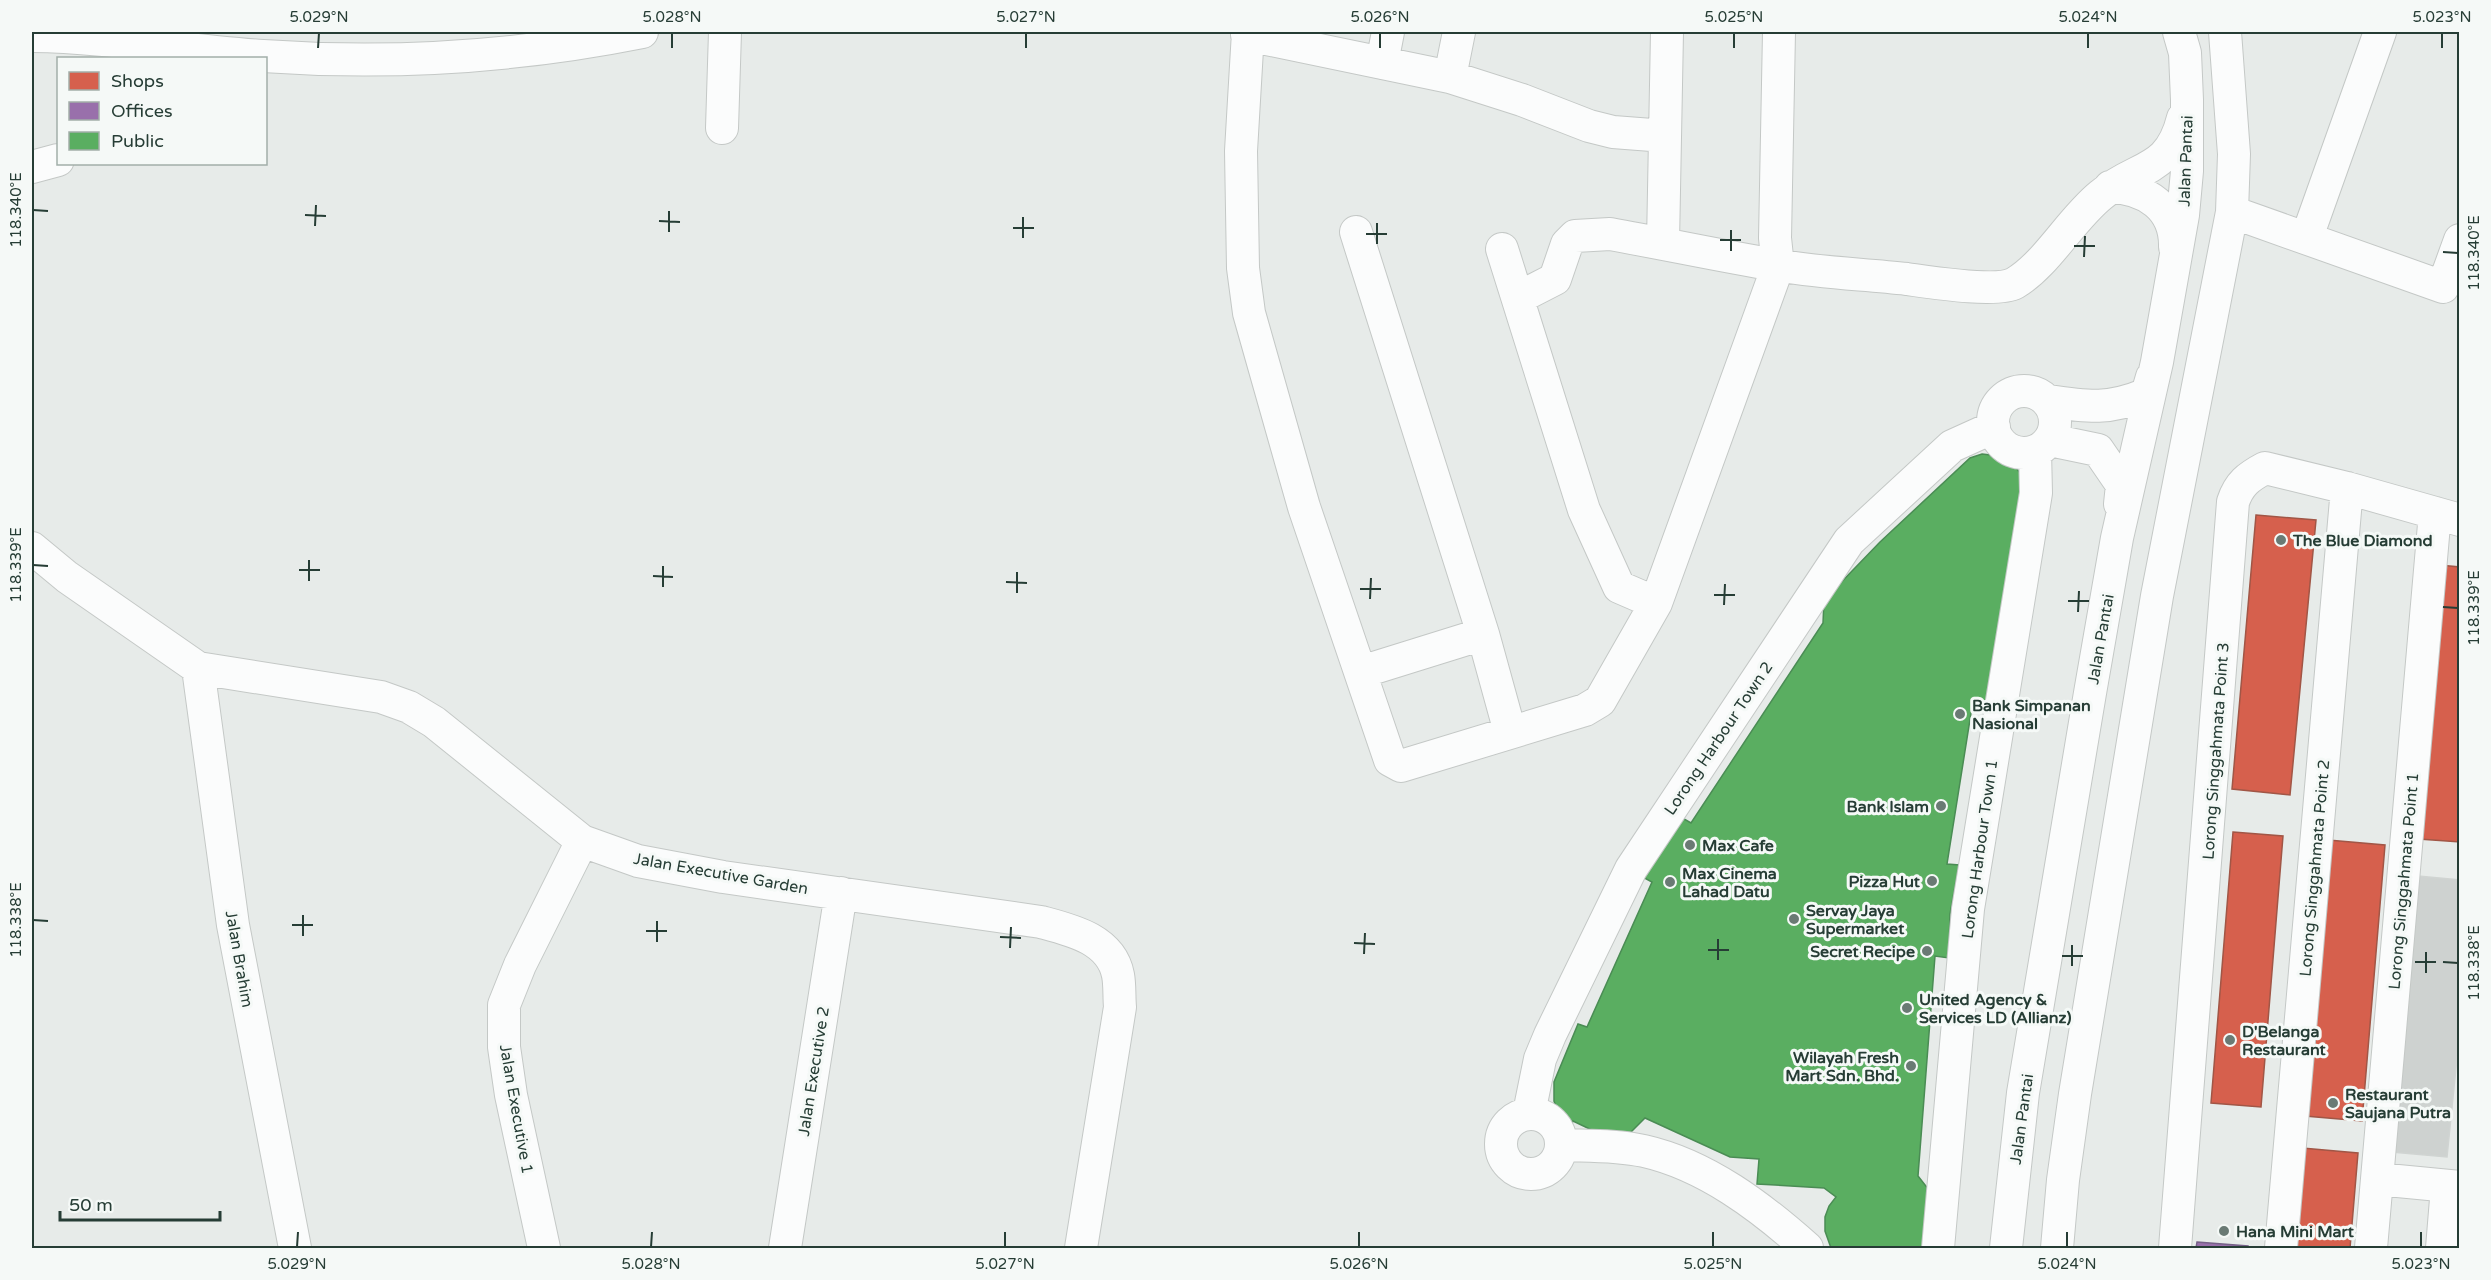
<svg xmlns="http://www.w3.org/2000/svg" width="2491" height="1280" viewBox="0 0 2491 1280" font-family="'Varela Round',sans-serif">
<rect width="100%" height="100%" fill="#e7ebe9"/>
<path fill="#d6604d" stroke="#a15646" stroke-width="1.5" d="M2256,515L2316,520L2290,795L2232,789Z
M2439,565L2460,567V842L2419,839Z
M2233,832L2283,836L2261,1107L2211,1103Z
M2328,840L2385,845L2362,1121L2305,1116Z
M2302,1148L2358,1153L2350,1248H2294Z"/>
<path fill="#9970ab" stroke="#766188" stroke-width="1.5" d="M2197,1242L2248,1246V1248H2196Z"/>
<path fill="#5aae61" stroke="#4a8c54" stroke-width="1.5" d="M1982,454L1999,456L2011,461L2020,473L2026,488L1996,697L1972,707L1947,864L1959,865L1950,914L1949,958L1935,956L1918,1176L1929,1190L1933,1248H1831L1825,1231V1217L1829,1206L1836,1197L1824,1188L1757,1184L1759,1159L1730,1157L1645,1118L1627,1136L1598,1133L1573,1121L1570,1126L1558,1112L1554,1101V1082L1578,1024L1587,1027L1652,882L1639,875L1679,816L1691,823L1823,623L1824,600L1880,542L1970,458Z"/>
<path fill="#ced2d0" stroke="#d0d4d2" stroke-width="1.5" d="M2418,876L2460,880V1028L2447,1157L2392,1152Z"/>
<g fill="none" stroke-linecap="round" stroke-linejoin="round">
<defs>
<path id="minor" d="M1248,32L1241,151L1243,268L1249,313L1304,507L1390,760L1401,766L1585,710L1600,701L1656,603L1778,266L1775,238L1779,32
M1247,35L1450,77L1522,100L1589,126L1613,132L1665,136
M32,36C109,37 186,51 263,56C390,65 517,57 642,32
M1382,63L1388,32
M1450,77L1459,32
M722,128L725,32
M32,167L58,160
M2110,187C2146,188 2176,208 2175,247
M2232,212L2443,287L2460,240
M1356,232L1483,634L1510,732
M2307,237L2380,32
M1663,243L1667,32
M1502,249L1584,510L1619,587L1656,603
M1518,298L1555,279L1567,244L1575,236L1610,234C1666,244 1721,256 1776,265C1819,273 1863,274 1907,279C1929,282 1997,293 2015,283C2047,264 2071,219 2101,195C2138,164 2169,174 2183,118
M1993 422a31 31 0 1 1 62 0a31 31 0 1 1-62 0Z
M2048,401C2089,407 2109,410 2147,394L2152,377
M2050,440L2098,450L2122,485L2120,504
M32,548L67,577L198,668L381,697L409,707L434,722L582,841L638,861L723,877L1041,922C1071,930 1111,939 1118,975C1120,985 1119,997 1120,1007L1081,1248
M198,668L233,925L295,1248
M1361,672L1483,634
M1529,1113L1540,1059L1550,1035L1631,869L1849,541L1952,446L1994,427
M1501 1144a30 30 0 1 1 60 0a30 30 0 1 1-60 0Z
M1562,1145C1589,1146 1617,1145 1644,1151C1706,1165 1761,1207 1807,1248
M2377,1179L2460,1187
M544,1248L511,1095L504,1047V1005L520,965L582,841
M785,1248L841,893
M1938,1248L1968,909L2036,493L2035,451
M2006,1248L2023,1093L2090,693L2117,538L2157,362L2183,215L2187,171V100L2185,53L2179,32
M2057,1248L2063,1180L2075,1094L2157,596L2232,212L2234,154L2225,32
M2175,1248L2233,502C2239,484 2248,477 2265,468L2347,488L2460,520
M2281,1248L2347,488
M2371,1248L2435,513
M2442,1248L2447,1187"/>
</defs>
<use href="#minor" stroke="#c4c8c6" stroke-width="34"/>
<use href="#minor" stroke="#fbfcfc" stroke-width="32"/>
</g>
<path fill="none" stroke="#263d35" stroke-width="2" d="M318,48L319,33M672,48V33M1026,48V33M1380,48V33M1734,48V33M2088,48V33M2442,48V33M33,210L48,211M305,215L326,216M659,221L680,222M315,226L316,205M1013,228H1034M669,232V211M1366,234H1387M1023,238V217M1720,240H1741M1377,244V223M2074,246H2095M1731,251V230M2443,252L2458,253M2084,257L2085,236M33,565L48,566M299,570H320M653,576L673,577M309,581V560M1006,582L1027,583M663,587V566M1360,589H1381M1017,593V572M1714,595H1735M1370,599L1371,578M2068,601H2089M1724,605L1725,584M2443,607L2458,608M2078,612L2079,591M33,920L48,921M292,925H313M646,931H667M303,936V915M1000,937L1021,938M657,942V921M1354,943L1375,944M1010,948L1011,927M1708,950H1729M1364,954L1365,933M2062,956H2083M1718,960V939M2415,962H2436M2443,962L2458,963M2072,966V945M2426,973V952M297,1247L298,1232M651,1247L652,1232M1005,1247V1232M1359,1247V1232M1713,1247V1232M2067,1247V1232M2421,1247V1232"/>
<g fill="#6a7a74" stroke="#f5f9f7" stroke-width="2">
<circle cx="2281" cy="540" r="6"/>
<circle cx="1960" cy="714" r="6"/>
<circle cx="1941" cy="806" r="6"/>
<circle cx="1690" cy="845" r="6"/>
<circle cx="1932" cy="881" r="6"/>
<circle cx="1670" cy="882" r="6"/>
<circle cx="1794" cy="919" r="6"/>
<circle cx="1927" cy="951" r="6"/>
<circle cx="1907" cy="1008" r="6"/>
<circle cx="2230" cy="1040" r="6"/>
<circle cx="1911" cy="1066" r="6"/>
<circle cx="2333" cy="1103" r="6"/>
<circle cx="2224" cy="1231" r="6"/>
</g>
<g text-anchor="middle" stroke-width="6" stroke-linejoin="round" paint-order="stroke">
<g font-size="16" fill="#263d35" stroke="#f5f9f7">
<text transform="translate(2185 161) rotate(-88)" y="6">Jalan Pantai</text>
<text transform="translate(2100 639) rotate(-80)" y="6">Jalan Pantai</text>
<text transform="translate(1718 738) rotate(-56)" y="6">Lorong Harbour Town 2</text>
<text transform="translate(2215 751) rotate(-86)" y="6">Lorong Singgahmata Point 3</text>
<text transform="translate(1979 849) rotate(-82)" y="6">Lorong Harbour Town 1</text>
<text transform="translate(2314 868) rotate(-85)" y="6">Lorong Singgahmata Point 2</text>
<text transform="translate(721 873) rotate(10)" y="6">Jalan Executive Garden</text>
<text transform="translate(2403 881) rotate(-85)" y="6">Lorong Singgahmata Point 1</text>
<text transform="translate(240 959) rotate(80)" y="6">Jalan Brahim</text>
<text transform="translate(813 1071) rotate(-81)" y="6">Jalan Executive 2</text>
<text transform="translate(517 1109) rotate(80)" y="6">Jalan Executive 1</text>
<text transform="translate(2021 1119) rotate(-82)" y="6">Jalan Pantai</text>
</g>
<g font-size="16" font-weight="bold" fill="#263d35" stroke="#f5f9f7" text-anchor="start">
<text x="2293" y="546">The Blue Diamond</text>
<text x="1972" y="711">Bank Simpanan<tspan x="1972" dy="18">Nasional</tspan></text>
<text x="1929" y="812" text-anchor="end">Bank Islam</text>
<text x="1702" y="851">Max Cafe</text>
<text x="1682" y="879">Max Cinema<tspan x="1682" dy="18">Lahad Datu</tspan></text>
<text x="1920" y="887" text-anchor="end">Pizza Hut</text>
<text x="1806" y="916">Servay Jaya<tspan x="1806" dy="18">Supermarket</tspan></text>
<text x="1915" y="957" text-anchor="end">Secret Recipe</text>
<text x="1919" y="1005">United Agency &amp;<tspan x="1919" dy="18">Services LD (Allianz)</tspan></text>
<text x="2242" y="1037">D'Belanga<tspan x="2242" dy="18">Restaurant</tspan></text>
<text x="1899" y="1063" text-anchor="end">Wilayah Fresh<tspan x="1899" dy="18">Mart Sdn. Bhd.</tspan></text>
<text x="2345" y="1100">Restaurant<tspan x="2345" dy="18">Saujana Putra</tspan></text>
<text x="2236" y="1237">Hana Mini Mart</text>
</g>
</g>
<rect width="2491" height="1280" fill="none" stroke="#f5f9f7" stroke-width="66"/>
<rect x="57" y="57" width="210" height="108" fill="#f5f9f7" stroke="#a2aea9" stroke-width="1.5"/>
<rect x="69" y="72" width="30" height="18" fill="#d6604d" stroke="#a2aea9" stroke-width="1.5"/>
<text x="111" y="87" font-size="18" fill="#263d35">Shops</text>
<rect x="69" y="102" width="30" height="18" fill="#9970ab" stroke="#a2aea9" stroke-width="1.5"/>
<text x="111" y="117" font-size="18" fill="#263d35">Offices</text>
<rect x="69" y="132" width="30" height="18" fill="#5aae61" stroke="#a2aea9" stroke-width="1.5"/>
<text x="111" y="147" font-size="18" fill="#263d35">Public</text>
<path d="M60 1211v9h160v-9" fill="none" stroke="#263d35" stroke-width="3"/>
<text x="69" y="1211" font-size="18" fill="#263d35" stroke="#f5f9f7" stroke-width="4.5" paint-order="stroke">50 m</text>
<rect x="33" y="33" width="2425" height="1214" fill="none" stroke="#263d35" stroke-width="2"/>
<g font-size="15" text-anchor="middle" fill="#263d35">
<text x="319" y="22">5.029°N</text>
<text x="672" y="22">5.028°N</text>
<text x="1026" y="22">5.027°N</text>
<text x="1380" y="22">5.026°N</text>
<text x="1734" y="22">5.025°N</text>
<text x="2088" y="22">5.024°N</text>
<text x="2442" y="22">5.023°N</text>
<text transform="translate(16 210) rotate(-90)" y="5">118.340°E</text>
<text transform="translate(2474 253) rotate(-90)" y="5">118.340°E</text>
<text transform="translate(16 565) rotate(-90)" y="5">118.339°E</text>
<text transform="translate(2474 608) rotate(-90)" y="5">118.339°E</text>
<text transform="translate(16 920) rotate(-90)" y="5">118.338°E</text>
<text transform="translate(2474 963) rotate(-90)" y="5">118.338°E</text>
<text x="297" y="1269">5.029°N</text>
<text x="651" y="1269">5.028°N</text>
<text x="1005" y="1269">5.027°N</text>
<text x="1359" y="1269">5.026°N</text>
<text x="1713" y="1269">5.025°N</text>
<text x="2067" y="1269">5.024°N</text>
<text x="2421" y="1269">5.023°N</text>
</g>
</svg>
